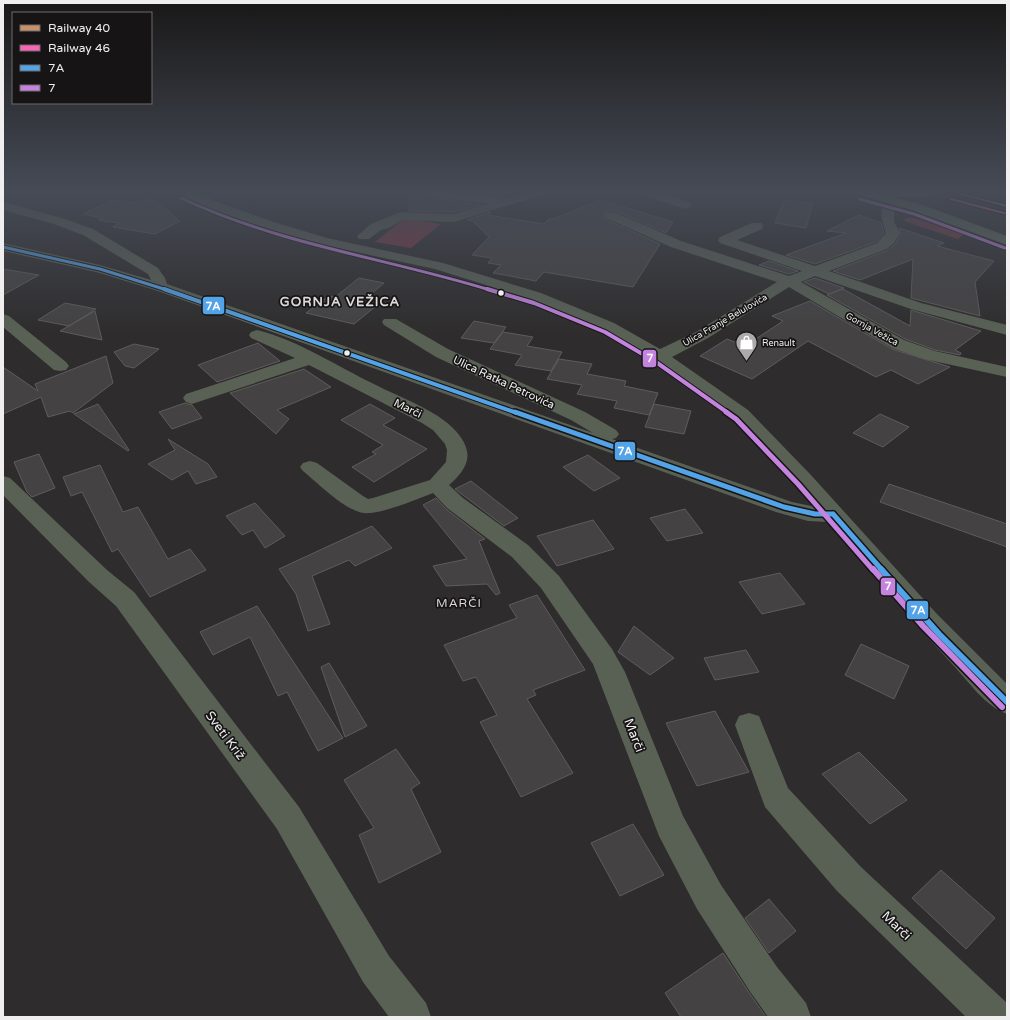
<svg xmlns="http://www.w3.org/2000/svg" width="1010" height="1020" viewBox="0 0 1010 1020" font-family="'Varela Round',sans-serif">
<rect width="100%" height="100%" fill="#2e2c2c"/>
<path fill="#7b3641" d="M405,218L441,224L411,248L375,242Z
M906,218H913L964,234L958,239L904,221Z"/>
<path fill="#444242" stroke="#5e5c5c" d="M410,192H423L430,197L482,205L453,212L409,211Z
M463,192H513L505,197Z
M153,199L180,221L155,234L113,227L119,223L98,220L103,218L83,214L113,200L134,203Z
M600,200L673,222L666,233L615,211L606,210L603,214L605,219L660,244L633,287L544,272L536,281L510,276L493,273L501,265L488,263L492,258L472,255L489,237L473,221L467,220L491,212L488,215L544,224L549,219H553Z
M784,200L813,203L806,228L775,223Z
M859,215L881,223L884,233L876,242L815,264L786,255L846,233L827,231Z
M899,228L944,243L937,246L994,261L975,282L980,316L911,298L913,259L860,280L833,271L888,250L895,244L901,234Z
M769,261L798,271L789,274L759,265Z
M3,269L39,275L3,295Z
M359,278L384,283L360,303L376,306L354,324L306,313L329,296L335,297Z
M815,278L844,288L829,294L804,282Z
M843,289L910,326L911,310L981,331L955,350L961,353L960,355L935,350L905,339L827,295Z
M810,301L892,349L950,367L918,384L891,370L876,377L808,341L752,379L700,356L727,339L745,346L783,321L772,316Z
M65,303L96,309L69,326L38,320Z
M95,311L102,340L60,331Z
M474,321L506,327L494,343L461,338Z
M503,332L533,337L527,346L562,352L551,371L515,365L522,355L490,349Z
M258,343L280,361L217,382L198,365Z
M134,344L159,349L134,368L125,366L114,352Z
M106,356L113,383L73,413L70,411L48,417L41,397L3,414V367L38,391L35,384Z
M559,359L592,364L587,374L626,381L624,386L658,393L649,415L614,408L617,401L577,394L582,385L547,379Z
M304,369L331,387L277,410L289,419L276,434L230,393Z
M185,403L192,405L202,418L172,429L159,412Z
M98,404L129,450L128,451L74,414Z
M370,404L395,418L383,425L427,449L374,482L352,467L376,454L372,452L383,445L341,420Z
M654,404L691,411L684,434L645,427Z
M880,414L909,427L883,447L853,433Z
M168,439L208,464L217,477L196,484L188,471L172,480L148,464L175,450Z
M39,454L55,488L32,497L27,492L14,462Z
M588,455L620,478L594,491L563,467Z
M100,465L123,512L138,507L168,559L190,549L206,570L150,597L118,549L112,552L82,492L71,496L63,477Z
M471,481L518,518L504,526L455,489Z
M889,484L1007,524V547L880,502Z
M436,498L446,509L485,539L479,541L500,593L496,595L487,584L446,586L433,566L467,559L423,505Z
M255,503L285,536L265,548L253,530L242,535L226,516Z
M685,509L703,533L667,541L650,518Z
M593,520L614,549L557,566L537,536Z
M372,526L392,548L355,566L349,560L312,576L330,624L308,631L296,594L279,569Z
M780,573L805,604L762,614L739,582Z
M537,595L585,670L533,690L536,695L527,699L573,773L521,797L480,722L497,715L476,677L463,681L444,645L517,618L509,605Z
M257,606L343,738L318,751L287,692L278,696L250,637L213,655L200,632Z
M634,626L674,658L650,675L618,652Z
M861,644L909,666L894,699L845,675Z
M746,650L759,672L715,680L704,658Z
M329,663L367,726L345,737L321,667Z
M715,711L749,772L697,786L666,723Z
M396,749L420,783L411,789L441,852L379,883L359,835L374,828L344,780Z
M859,752L907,800L870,824L822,774Z
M633,824L664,875L620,896L591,843Z
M941,870L995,918L966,949L912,898Z
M769,899L796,931L769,953L745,918Z
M723,953L750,994L766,1017H681L665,993Z"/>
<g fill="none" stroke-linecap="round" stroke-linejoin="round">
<path fill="#596155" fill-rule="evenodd" d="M178,192H193L217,202L274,222L327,238L443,263L541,293L614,323L660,349L696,332L777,282L671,247L606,218L604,215L606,212H614L681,241L789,276L802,271L720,243L718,240L720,237L752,223H762L763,226L762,229L737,240L815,266L877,243L886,233C883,225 879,214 884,205H892L894,208V222L900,233L894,243L887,249L829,271L921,303L1007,325V335L911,309L815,276L801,282L904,340L935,351L1007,367V377L924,359L892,348L789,287L708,338L672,357L748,410L810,474L937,614L1007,684V714C985,706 969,682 953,665C910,619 869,570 828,522L808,521L776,512L155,290L96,272L3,251V243L100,265L151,280L148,274L83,235L54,224L3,210V202L62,218L93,229L158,268L165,278L167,284L593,433L571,420L436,357L384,325L382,322L384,319H396L448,349L585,412L616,430L619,434L616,438L612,439L792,502L816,507L734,418L654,360L602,329L531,299L435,269L324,245L264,228L209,208L180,194Z
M424,192H454L505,199L529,192H547L545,194L454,222L402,220L389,228L381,230L369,239H359L357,236L371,224L400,212L453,214L489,204L430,196Z
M638,192H655L690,202L692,205L686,209L640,194Z
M3,314L9,316L66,362L69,366L66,370L60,371L54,370L3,327Z
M257,330C298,340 338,367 376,385C399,397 426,406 446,422C455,429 465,440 467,451C470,465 458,477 449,485L463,498L528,545L559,576L612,649L625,672L683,816L721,885L777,967L806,1003L811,1017H768L751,993L697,909L659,836L593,664L541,588L512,557L447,508L433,493C417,499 380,515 364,513C345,511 318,483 303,471L300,467L303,463L310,461L317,463L363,496L368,499L373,498L430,480L446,462L447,450L445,444L433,430L422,423L309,365L192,404L186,402L183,398L186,394L295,358L251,338L249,335L251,332Z
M3,476L10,478L107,570L134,592L299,807L389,956L426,1003L431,1017H389L363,982L277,829L116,606L89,582L3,495Z
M749,713L759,716L788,788L861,867L1007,1003V1017H966L837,891L765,807L735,725L739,716Z"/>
<path fill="#5e6d58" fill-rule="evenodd" d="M855,192H873L887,195L886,192H936L934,194L930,196L891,197L920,204L1007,236V245L912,210L857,194Z"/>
<defs>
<path id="bus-1-far3" d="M3,247L100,269L167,290"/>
<path id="bus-1-far2" d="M164,289L517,413"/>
<path id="bus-1-far1" d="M515,412L784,507L815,514H833
M833,514L882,570"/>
<path id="bus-1" d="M881,569L939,634L1007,702"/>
<path id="bus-2-far3" d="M181,198C281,245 386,258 490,290
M859,199L914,214L1005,248"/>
<path id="bus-2-far2" d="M487,289L534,303L605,332L656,362L728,413"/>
<path id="bus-2-far1" d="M726,412L736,419L798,484L873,570"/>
<path id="bus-2" d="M873,569L923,626L1002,707"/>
</defs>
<use href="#bus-1-far3" stroke="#161414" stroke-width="5"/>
<use href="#bus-1-far2" stroke="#161414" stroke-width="6"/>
<use href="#bus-1-far1" stroke="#161414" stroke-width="8"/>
<use href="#bus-1" stroke="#161414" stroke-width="9"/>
<use href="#bus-2-far3" stroke="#161414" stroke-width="5"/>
<use href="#bus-2-far2" stroke="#161414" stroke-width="6"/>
<use href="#bus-2-far1" stroke="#161414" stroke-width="8"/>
<use href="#bus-2" stroke="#161414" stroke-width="9"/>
<use href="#bus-1-far3" stroke="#53a3e8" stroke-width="3"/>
<use href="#bus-1-far2" stroke="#53a3e8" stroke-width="4"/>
<use href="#bus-1-far1" stroke="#53a3e8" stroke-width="5"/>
<use href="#bus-1" stroke="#53a3e8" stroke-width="6"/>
<use href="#bus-2-far3" stroke="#c483df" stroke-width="3"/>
<use href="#bus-2-far2" stroke="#c483df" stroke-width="4"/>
<use href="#bus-2-far1" stroke="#c483df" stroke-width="5"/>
<use href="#bus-2" stroke="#c483df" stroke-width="6"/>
<defs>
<path id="rail-1" d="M951,192H956L1007,205V207Z"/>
<path id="rail-2" d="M950,198H952L1007,213L1004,214L950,200Z"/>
</defs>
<use href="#rail-1" stroke="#161414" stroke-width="3"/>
<use href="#rail-2" stroke="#161414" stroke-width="3"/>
<use href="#rail-1" fill="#c7916a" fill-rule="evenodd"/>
<use href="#rail-2" fill="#fa66b7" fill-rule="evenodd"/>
</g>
<linearGradient id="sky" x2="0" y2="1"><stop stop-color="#191818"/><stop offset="0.57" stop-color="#464b56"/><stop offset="1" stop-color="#464b56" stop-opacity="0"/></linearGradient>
<rect width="1010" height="335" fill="url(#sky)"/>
<defs>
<symbol id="shop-pin" viewBox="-11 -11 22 30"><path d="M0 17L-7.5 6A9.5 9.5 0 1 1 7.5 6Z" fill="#acaaaa" stroke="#161414"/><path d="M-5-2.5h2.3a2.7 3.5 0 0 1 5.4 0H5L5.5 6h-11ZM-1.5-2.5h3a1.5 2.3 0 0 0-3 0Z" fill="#fff"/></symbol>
</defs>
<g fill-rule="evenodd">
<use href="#shop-pin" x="734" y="330" width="25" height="34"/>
</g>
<g fill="#f0eeee" stroke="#161414" stroke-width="1.5">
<circle cx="501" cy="293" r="3.5"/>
<circle cx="347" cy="353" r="3.5"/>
</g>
<g text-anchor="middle" stroke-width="3.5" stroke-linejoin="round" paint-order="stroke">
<g font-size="9" fill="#f0eeee" stroke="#161414">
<text transform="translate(725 320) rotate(-30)" y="3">Ulica Franje Belulovića</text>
<text transform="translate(872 329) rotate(29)" y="3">Gornja Vežica</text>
</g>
<g font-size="9" fill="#f0eeee" stroke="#161414" text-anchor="start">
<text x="762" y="346">Renault</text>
</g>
<g font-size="11" fill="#f0eeee" stroke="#161414">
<text transform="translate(504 382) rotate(25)" y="4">Ulica Ratka Petrovića</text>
<text transform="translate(408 408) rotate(26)" y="4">Marči</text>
</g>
<g font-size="12" letter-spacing="1" fill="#ddd8d8" stroke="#161414">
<text x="459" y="607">MARČI</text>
</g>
<g font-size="13" font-weight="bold" letter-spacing="1" fill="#ddd8d8" stroke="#161414">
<text x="340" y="306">GORNJA VEŽICA</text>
</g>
<g font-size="13" fill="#f0eeee" stroke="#161414">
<text transform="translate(226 735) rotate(53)" y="5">Sveti Križ</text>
<text transform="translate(635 735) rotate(69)" y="5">Marči</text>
<text transform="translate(897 925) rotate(44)" y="5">Marči</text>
</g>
</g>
<g stroke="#161414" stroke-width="1.5">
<rect x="202" y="296" width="23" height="19" rx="4" fill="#53a3e8"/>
<rect x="642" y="349" width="15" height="19" rx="4" fill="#c483df"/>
<rect x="614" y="441" width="22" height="20" rx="4" fill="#53a3e8"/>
<rect x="880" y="577" width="16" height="19" rx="4" fill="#c483df"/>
<rect x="906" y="600" width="23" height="20" rx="4" fill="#53a3e8"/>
</g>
<g font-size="11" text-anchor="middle" font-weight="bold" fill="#fff">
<text x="213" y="310">7A</text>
<text x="650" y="362">7</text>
<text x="625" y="455">7A</text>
<text x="888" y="590">7</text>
<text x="918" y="614">7A</text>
</g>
<rect width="1010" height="1020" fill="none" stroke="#f0eeee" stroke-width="8"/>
<rect x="12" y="12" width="140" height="92" fill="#161414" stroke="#6d6b6b"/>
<rect x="20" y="25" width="20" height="6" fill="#c7916a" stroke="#6d6b6b"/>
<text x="48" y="32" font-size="12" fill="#f0eeee">Railway 40</text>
<rect x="20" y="45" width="20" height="6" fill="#fa66b7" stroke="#6d6b6b"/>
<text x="48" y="52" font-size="12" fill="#f0eeee">Railway 46</text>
<rect x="20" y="65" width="20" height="6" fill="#53a3e8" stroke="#6d6b6b"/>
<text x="48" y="72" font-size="12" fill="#f0eeee">7A</text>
<rect x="20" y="85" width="20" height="6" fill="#c483df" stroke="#6d6b6b"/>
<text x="48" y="92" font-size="12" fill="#f0eeee">7</text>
</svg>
